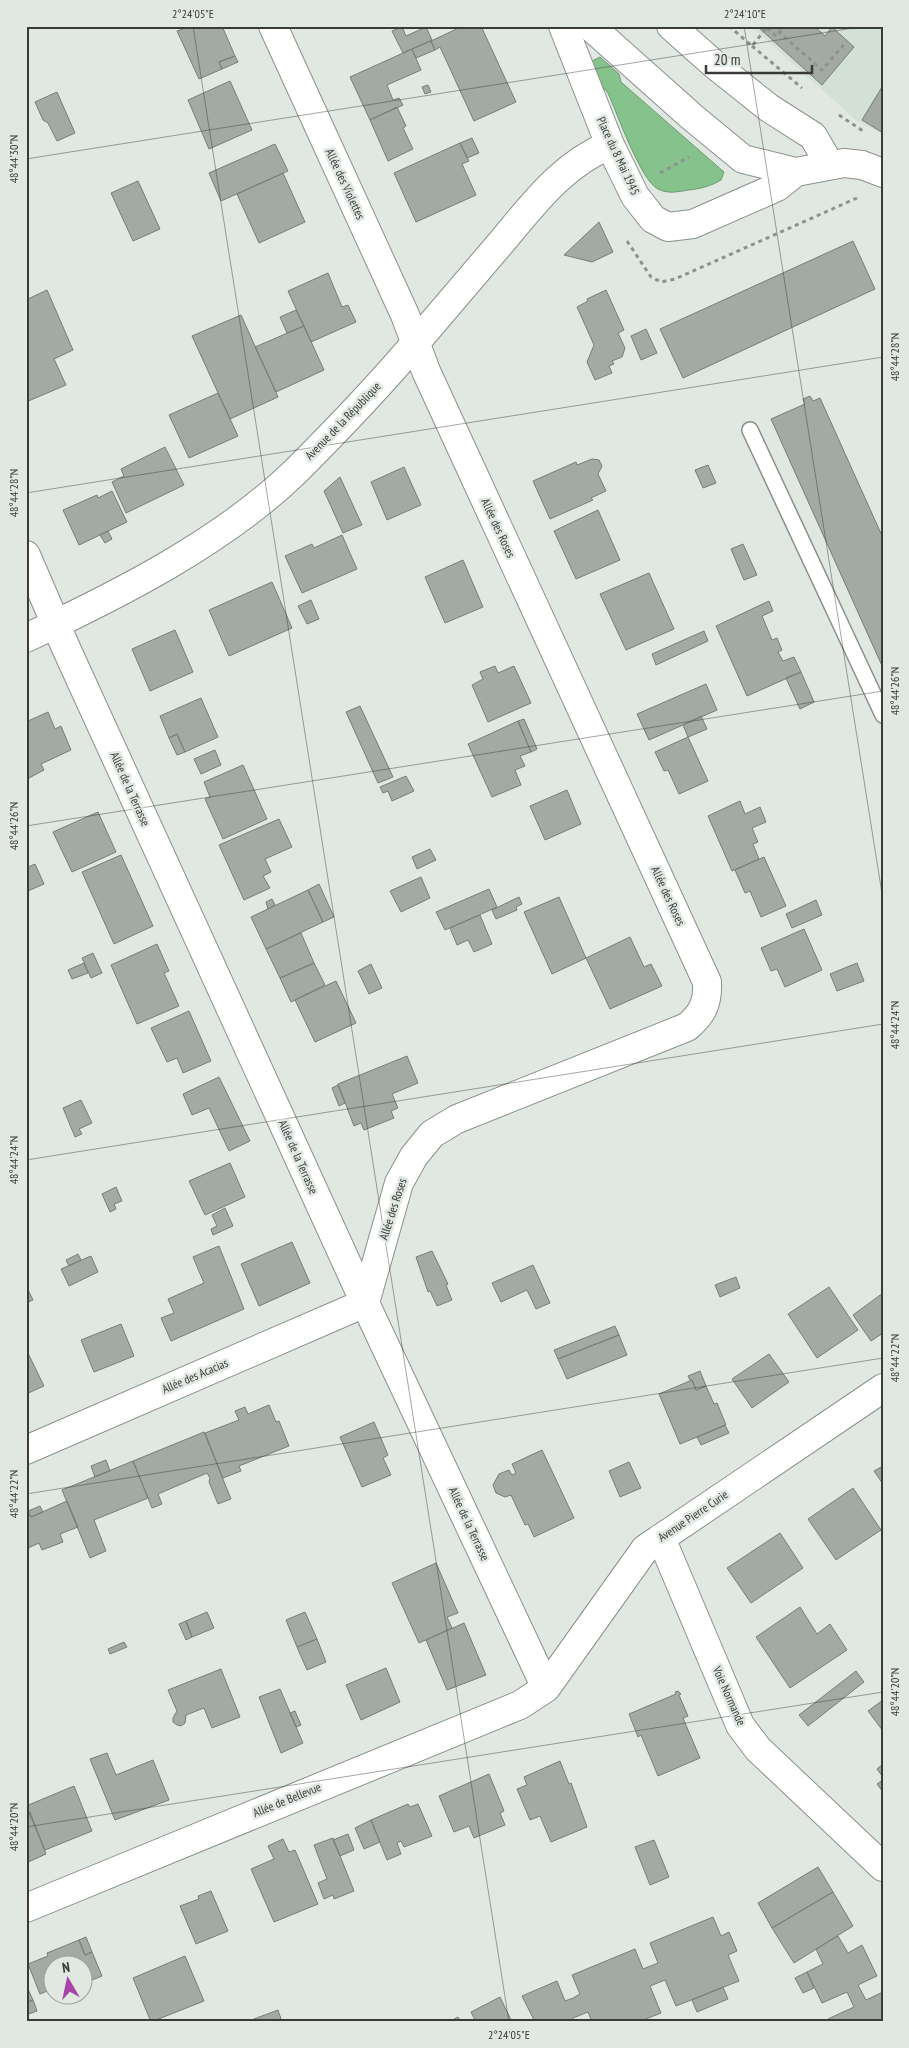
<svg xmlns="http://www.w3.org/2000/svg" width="909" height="2048" viewBox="0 0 909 2048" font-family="'PT Sans Narrow',sans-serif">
<rect width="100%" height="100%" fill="#e1e7e1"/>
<path fill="#d3e0d4" d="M751,26H883V134L857,121Z"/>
<path fill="#86c38c" stroke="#6f9a73" d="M600,57L619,74L621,82L724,172L721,180C711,186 700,189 688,190C678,192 667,194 658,189C641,181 617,113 608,93L602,86L590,62Z"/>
<path fill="#a3a9a3" stroke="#777d77" d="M182,26H222L235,56L219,62L222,69L199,79L177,31L183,29Z
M463,26H481L516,102L474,121L440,47L435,50L431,41Z
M757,26H814L825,36L832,27L854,47L822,85Z
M402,27L406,36L426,27L432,40L403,53L392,31Z
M431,41L435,50L416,58L412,49Z
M412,49L421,70L387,85L393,100L399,98L403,105L370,120L350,77Z
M235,56L238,62L222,69L219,62Z
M230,81L252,130L209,149L188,100Z
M428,85L431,92L425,94L422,87Z
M882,87H883V133L862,120Z
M57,92L75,133L57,141L48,123L43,120L35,102Z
M397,107L406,126L403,128L413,149L388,161L370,120Z
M472,138L479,153L467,158L460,143Z
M460,143L469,161L462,164L476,195L416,222L394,173Z
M275,144L288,171L221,201L209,173Z
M283,173L305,222L259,243L237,194Z
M138,181L160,229L133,241L111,193Z
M599,222L613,252L592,262L564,255Z
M853,241L875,289L683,378L660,329Z
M328,273L342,307L348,305L356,322L311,342L288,291Z
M47,290L73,350L54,359L66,385L26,402V300Z
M606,290L624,330L618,333L625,348L622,357L612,361L614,364L609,366L612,373L595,380L587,362L594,345L577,307L588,301L587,299Z
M296,310L304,326L287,333L280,317Z
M241,315L278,397L230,419L192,336Z
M304,326L324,370L276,392L255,347Z
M646,329L657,353L641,360L631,336Z
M218,393L238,436L189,458L169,415Z
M810,396L813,401L820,398L883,538V668L771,419L805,404L803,399Z
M165,447L184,485L126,513L112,482L124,476L121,469Z
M592,459L599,460L602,466L598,474L606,491L591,498L593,500L550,519L533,481L576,462L577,465Z
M708,465L716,483L703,488L695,470Z
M404,467L421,505L387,520L371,482Z
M340,477L362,525L343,533L324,491Z
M112,491L127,522L79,545L63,510L97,495L98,498Z
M598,510L620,560L576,579L554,531Z
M108,531L112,539L105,543L100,535Z
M342,535L357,569L302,593L285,556L312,544L314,548Z
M743,544L757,575L744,580L731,549Z
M463,560L483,607L445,623L425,577Z
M649,573L674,629L626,650L600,594Z
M272,582L292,628L229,656L209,610Z
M311,600L319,619L307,624L298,606Z
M769,601L773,611L762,616L772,640L777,638L782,650L778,652L783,661L794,657L801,672L747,696L716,626Z
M175,630L193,672L150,691L132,649Z
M704,631L708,641L656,665L652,654Z
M495,666L498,673L514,666L531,703L488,722L472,685L483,679L480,672Z
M801,672L814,702L800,709L786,678Z
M706,684L717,710L649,740L637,714Z
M201,698L218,737L185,752L177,734L169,738L160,716Z
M360,706L393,777L378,783L346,712Z
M48,712L55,729L61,726L71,750L41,764L44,770L29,778L26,773V718L28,721Z
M701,716L707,729L688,737L683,725Z
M524,719L537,749L531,752L518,721Z
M518,721L531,752L520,756L525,766L515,770L521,785L492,797L468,744Z
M177,734L185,752L177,755L169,738Z
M688,737L708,781L679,794L668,770L664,771L655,752Z
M215,750L221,765L201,774L194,759Z
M243,765L267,819L223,839L205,799L210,797L204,782Z
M406,776L414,791L392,801L388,791L383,793L380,787Z
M567,790L581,824L545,840L530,806Z
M740,801L745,814L760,807L766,822L752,828L758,842L753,844L759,859L732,871L708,816Z
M98,812L116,852L72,872L53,832Z
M279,819L292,847L265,859L271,872L263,876L270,888L244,900L219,845Z
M430,849L436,860L417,869L412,857Z
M121,855L153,926L114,944L82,872Z
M764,857L786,906L761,917L750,891L745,893L735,870Z
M35,864L44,884L28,891L26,868Z
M421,877L430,898L401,912L390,891Z
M319,884L334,917L323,922L308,890Z
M489,889L497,907L445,930L436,912Z
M308,890L323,922L266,949L251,917Z
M519,897L522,904L516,907L517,910L496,919L492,910Z
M559,897L586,958L552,974L524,912Z
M272,899L275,905L268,909L266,902Z
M816,900L822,915L792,928L786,914Z
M480,915L492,944L474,952L468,940L457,945L450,928Z
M804,929L822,970L785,987L777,969L771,971L761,948Z
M301,933L314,963L280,978L266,949Z
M630,937L644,967L651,964L662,986L610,1009L586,958Z
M157,944L169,971L164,973L179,1006L137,1024L111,965Z
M93,953L102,973L91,978L82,958Z
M84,963L88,973L72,979L68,970Z
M314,963L325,985L291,1002L280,978Z
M857,963L864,981L837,991L830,974Z
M371,964L382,988L369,994L358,971Z
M336,981L356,1023L315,1042L295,1000Z
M189,1011L211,1061L183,1073L177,1058L167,1062L151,1028Z
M407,1056L418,1083L392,1094L398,1108L391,1111L394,1118L364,1130L361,1123L354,1126L338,1084Z
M219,1077L250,1141L229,1151L209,1108L192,1115L183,1094Z
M338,1085L345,1103L339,1106L332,1088Z
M81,1100L92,1123L79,1129L82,1134L75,1137L63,1108Z
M230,1163L245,1197L205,1215L189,1181Z
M116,1187L122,1201L114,1204L116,1209L110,1212L102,1194Z
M225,1208L233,1226L213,1235L211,1229L217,1226L212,1215Z
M292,1242L310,1283L259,1306L241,1264Z
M219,1246L244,1309L171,1341L161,1318L174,1313L168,1299L204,1283L193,1257Z
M432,1251L448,1284L446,1285L452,1300L437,1306L430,1291L428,1292L416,1257Z
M78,1254L81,1260L69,1266L66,1260Z
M91,1256L98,1272L69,1286L61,1269Z
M533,1265L550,1303L536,1309L527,1290L501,1302L492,1283Z
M736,1277L740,1288L720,1297L715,1285Z
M26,1286L33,1300L26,1303Z
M829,1287L858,1330L817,1358L788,1314Z
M883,1293V1333L871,1341L853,1315Z
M121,1324L134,1356L94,1372L81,1340Z
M615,1326L619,1335L558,1359L554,1350Z
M619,1335L627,1355L567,1379L558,1359Z
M26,1349L44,1386L26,1394Z
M769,1354L789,1382L752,1408L732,1379Z
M700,1371L706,1386L696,1390L692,1380H690L688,1376Z
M692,1380L696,1390L706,1386L714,1404L717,1403L726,1425L680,1444L659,1394Z
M269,1405L276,1422L279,1421L289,1446L239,1466L241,1471L223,1478L205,1433L239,1420L235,1411L245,1407L248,1414Z
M374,1422L388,1455L383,1458L391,1475L362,1487L340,1437Z
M725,1425L729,1433L701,1445L697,1437Z
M204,1432L231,1499L218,1504L209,1482L210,1478L207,1473L158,1494L162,1504L152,1508L133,1461Z
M542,1450L574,1518L534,1537L528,1524L525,1525L511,1495L505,1497L496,1493L493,1485L499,1474L509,1470L512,1475L516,1473L512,1464Z
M106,1460L110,1471L95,1477L91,1466Z
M133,1461L148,1498L94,1520L106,1551L90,1558L62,1490Z
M629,1462L641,1488L620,1497L609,1471Z
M883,1466V1484L874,1471Z
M853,1488L881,1530L836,1560L808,1519Z
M67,1501L78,1527L60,1534L63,1542L42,1550L39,1543L26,1549V1510L31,1517Z
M40,1506L43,1512L31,1517L28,1511Z
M780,1533L803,1568L751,1603L727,1568Z
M436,1563L458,1613L447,1617L452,1628L419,1643L392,1583Z
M800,1607L817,1634L830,1624L847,1650L790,1688L756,1637Z
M207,1612L214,1628L192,1637L186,1621Z
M305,1612L317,1639L297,1647L286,1620Z
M186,1621L192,1637L186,1640L179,1624Z
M464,1623L486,1675L447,1690L426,1640Z
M317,1639L326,1662L307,1670L297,1647Z
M124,1642L127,1647L110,1654L108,1649Z
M386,1668L400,1702L361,1720L346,1685Z
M221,1669L240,1717L212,1728L204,1708L186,1715L185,1723L181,1726L177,1725L173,1722V1718L177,1711L168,1690Z
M856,1671L864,1682L808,1726L799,1715Z
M280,1689L303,1743L281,1753L259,1697Z
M678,1691L681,1694L679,1695L688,1716L683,1718L700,1758L658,1776L641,1735L638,1737L629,1714L676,1694L675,1692Z
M883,1700V1731L868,1711Z
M295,1711L301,1725L296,1727L290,1713Z
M107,1753L116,1775L153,1760L169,1800L115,1820L90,1759Z
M560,1761L569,1784L571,1783L587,1827L551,1842L540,1816L530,1820L517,1789L527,1785L524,1777Z
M883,1764V1777L877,1769Z
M489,1774L504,1811L500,1813L505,1825L474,1838L469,1826L454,1832L439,1796Z
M883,1780V1792L877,1784Z
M74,1786L92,1831L45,1850L26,1806Z
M408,1804L410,1807L418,1804L432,1836L404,1847L401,1841L397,1843L401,1854L387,1860L371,1820Z
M30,1812L46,1854L26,1863V1814Z
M371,1820L380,1842L364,1849L355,1828Z
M348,1834L354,1850L340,1856L333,1840Z
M333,1838L354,1891L334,1899L333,1895L324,1899L318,1883L327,1879L314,1845Z
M283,1839L289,1852L295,1850L318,1904L274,1922L251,1869L274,1859L268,1846Z
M654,1840L669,1877L650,1885L635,1847Z
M818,1867L833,1892L772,1928L758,1903Z
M211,1891L228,1931L196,1944L180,1906L199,1899L198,1896Z
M833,1892L853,1926L794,1963L772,1928Z
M713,1917L721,1936L729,1932L737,1951L728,1955L739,1981L676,2006L665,1980L650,1986L661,2013L638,2022H592L588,2012L573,2018L574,2022H535L522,1996L557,1981L565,2001L573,1998L580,1994L572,1975L635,1949L643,1969L658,1963L650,1943Z
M838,1936L848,1953L862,1945L877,1976L858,1985L866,2000L883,1992V2022H830L828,2019L854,2007L847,1992L822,2003L807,1972L823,1964L816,1949Z
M86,1937L92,1952L85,1955L79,1940Z
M79,1940L85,1955L92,1952L102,1976L82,1984V1966H52V1989L40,1994L28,1964L48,1956L47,1953Z
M185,1956L204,2001L151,2022L133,1978Z
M807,1972L814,1988L803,1993L795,1978Z
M26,1985L33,2000L26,2003Z
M723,1987L728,1999L697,2012L692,2000Z
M500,1997L512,2022H471L475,2020L471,2012Z
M33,2000L37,2011L26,2015V2003Z
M278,2010L282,2022H246Z
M458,2017L461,2022H449Z"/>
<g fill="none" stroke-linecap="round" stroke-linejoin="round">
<defs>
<path id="lane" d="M750,430L883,715"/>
<path id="street" d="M563,26L610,145L635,196L653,219L668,227L693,224L777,187L796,172
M590,26L692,117L743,159L796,172L844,163L862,165L883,173
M671,26L715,65L769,108L813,136L830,165
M26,555L66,648L365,1303L546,1688
M26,638C118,595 223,542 296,471C338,429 380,385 418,340C445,308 472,277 499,245C532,206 562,164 610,145
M26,1450L365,1303L399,1183L414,1156L432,1134L457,1119L687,1027C703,1014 708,1002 707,982L426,371L405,315L273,26
M661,1538L740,1725L758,1749L883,1867
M26,1908L520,1705L546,1688L645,1549L883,1388"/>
</defs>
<use href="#lane" stroke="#8a908b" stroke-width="18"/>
<use href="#street" stroke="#8a908b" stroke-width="30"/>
<path stroke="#8e928e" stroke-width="3" stroke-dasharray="4 4" stroke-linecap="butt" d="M729,26L752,46L768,26
M772,26L822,70L847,41
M767,28L776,36L785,26
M752,46L802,88
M839,115L863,131
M660,173L689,157
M627,241L651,277L661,282L675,279L857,198"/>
<use href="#lane" stroke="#fff" stroke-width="15"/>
<use href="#street" stroke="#fff" stroke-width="28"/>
</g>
<path fill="none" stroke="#393b39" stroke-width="1" stroke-opacity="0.45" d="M193,26L509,2022M744,26L883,900M26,159L866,26M26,493L883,357M26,826L883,691M26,1160L883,1024M26,1494L883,1358M26,1827L883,1692"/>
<g text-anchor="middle" stroke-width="5" stroke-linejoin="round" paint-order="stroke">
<g font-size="12" fill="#393b39" stroke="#e1e7e1">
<text transform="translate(618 156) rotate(65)" y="4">Place du 8 Mai 1945</text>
<text transform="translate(345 184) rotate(65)" y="4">Allée des Violettes</text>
<text transform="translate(343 421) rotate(-46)" y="4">Avenue de la République</text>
<text transform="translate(498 528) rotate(65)" y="4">Allée des Roses</text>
<text transform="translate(130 789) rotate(66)" y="4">Allée de la Terrasse</text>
<text transform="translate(668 896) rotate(65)" y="4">Allée des Roses</text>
<text transform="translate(298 1157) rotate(66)" y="4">Allée de la Terrasse</text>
<text transform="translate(393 1209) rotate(-72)" y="4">Allée des Roses</text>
<text transform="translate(195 1376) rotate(-23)" y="4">Allée des Acacias</text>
<text transform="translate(693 1516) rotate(-34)" y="4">Avenue Pierre Curie</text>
<text transform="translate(469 1524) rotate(65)" y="4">Allée de la Terrasse</text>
<text transform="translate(729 1696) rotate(66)" y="4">Voie Normande</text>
<text transform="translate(287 1800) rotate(-22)" y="4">Allée de Bellevue</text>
</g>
</g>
<rect width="909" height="2048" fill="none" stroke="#e1e7e1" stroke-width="55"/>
<g transform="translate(68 1980) rotate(351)"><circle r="24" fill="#e1e7e1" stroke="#9ea29e"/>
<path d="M0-4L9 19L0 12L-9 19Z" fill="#a743a9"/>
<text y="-8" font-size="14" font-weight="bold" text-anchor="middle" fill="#393b39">N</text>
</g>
<path d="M706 65v8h106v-8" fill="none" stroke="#393b39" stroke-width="2.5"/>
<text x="714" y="65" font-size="15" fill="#393b39" stroke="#e1e7e1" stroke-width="4" paint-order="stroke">20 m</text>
<rect x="28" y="28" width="854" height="1992" fill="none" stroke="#393b39" stroke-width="2"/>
<g font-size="12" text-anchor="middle" fill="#393b39">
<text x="193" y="18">2°24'05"E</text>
<text x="745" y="18">2°24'10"E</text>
<text transform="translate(14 159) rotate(-90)" y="4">48°44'30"N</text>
<text transform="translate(895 357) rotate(-90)" y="4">48°44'28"N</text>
<text transform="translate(14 493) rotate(-90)" y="4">48°44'28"N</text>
<text transform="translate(895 691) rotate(-90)" y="4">48°44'26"N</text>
<text transform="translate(14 826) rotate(-90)" y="4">48°44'26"N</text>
<text transform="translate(895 1025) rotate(-90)" y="4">48°44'24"N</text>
<text transform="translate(14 1160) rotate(-90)" y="4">48°44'24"N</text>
<text transform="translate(895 1358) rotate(-90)" y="4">48°44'22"N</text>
<text transform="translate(14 1494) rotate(-90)" y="4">48°44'22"N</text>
<text transform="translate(895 1692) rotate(-90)" y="4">48°44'20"N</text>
<text transform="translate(14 1827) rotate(-90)" y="4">48°44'20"N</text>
<text x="509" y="2039">2°24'05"E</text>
</g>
</svg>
